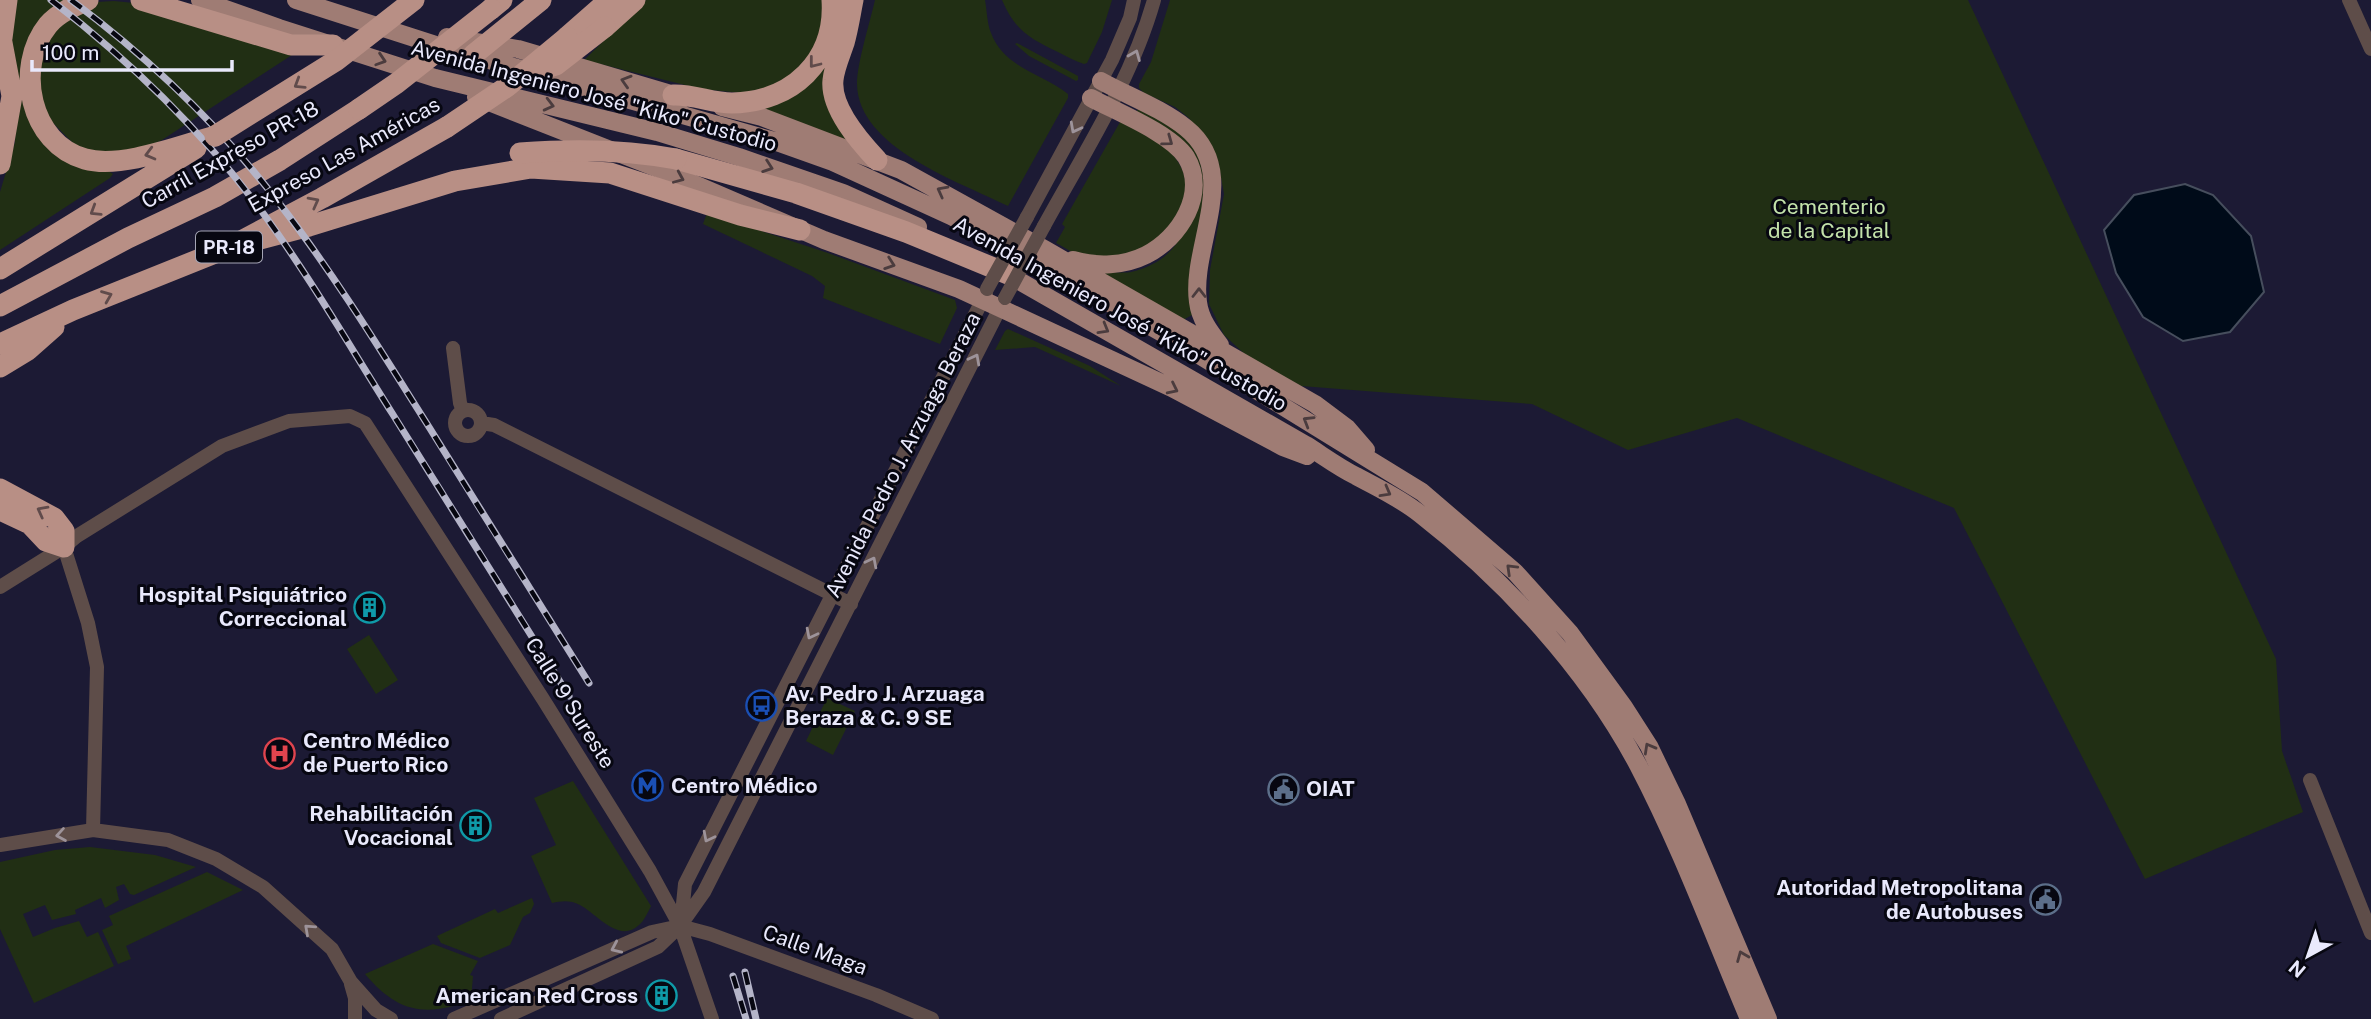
<svg xmlns="http://www.w3.org/2000/svg" width="2371" height="1019" viewBox="0 0 2371 1019" font-family="'Public Sans',sans-serif">
<rect width="100%" height="100%" fill="#1c1a34"/>
<path fill="#212f14" d="M12,0H65L43,22L28,115L113,174L110,178L0,250V192L15,142L16,110L9,40Z
M646,0H823L821,41L789,78L767,88L742,93L701,89L584,60Z
M875,0H985C987,11 987,23 991,33C1004,68 1042,73 1068,94V98L1008,206C960,182 858,148 857,84C857,63 870,22 875,0Z
M1002,0H1112L1102,32L1087,63L1084,64C1075,61 1066,56 1058,52C1029,38 1015,30 1002,0Z
M1170,0H1968L2276,659L2282,751L2303,812L2145,879L1954,508L1737,418L1628,450L1532,404L1301,386L1249,358L1224,335L1209,304L1210,270L1224,194L1218,161L1189,118L1175,107L1144,93L1139,88V84L1151,62Z
M114,1L134,3L292,55L162,140L145,148L107,155L76,146L50,120L41,105L38,69L52,30L97,2Z
M1017,43L1078,76V80L1076,81L1029,56L1015,44Z
M832,64L849,144L750,103Z
M1139,107L1178,128L1197,150L1206,185L1194,314L1181,321L1100,275C1108,270 1121,274 1131,272C1181,260 1188,225 1199,183L1136,113Z
M1120,122C1143,130 1172,146 1182,169C1196,202 1166,239 1138,251C1122,258 1098,259 1080,255C1072,253 1064,247 1056,243L1065,227L1062,224Z
M707,213L828,253L955,300L957,308L940,344L823,298L825,286L812,276L703,224Z
M1008,329L1090,366L1121,386L1035,347L995,350L1005,331Z
M369,635L398,680L376,694L347,649Z
M827,698L855,711L833,755L806,741Z
M573,781L651,906C648,912 644,921 639,925C619,944 597,914 580,905C570,900 562,901 552,903L531,856L556,845L534,798Z
M90,847L155,855L196,867L134,895L130,894L124,884L116,887L119,900L105,908L101,898L75,910L76,914L52,920L45,905L23,914L33,937L55,928L79,921L87,937L98,932L114,966L34,1003L0,929V862L55,850Z
M207,872L243,890L126,946L131,959L118,964L102,930L113,925L109,916Z
M532,898L534,904L530,913L523,917L510,945L480,958L441,943L437,936L495,909L498,913Z
M433,944L478,961L470,975L473,976L471,1000C425,1018 397,1012 365,974Z"/>
<path fill="#000b19" stroke="#464e5d" stroke-width="2" d="M2185,184L2213,195L2251,236L2264,292L2230,332L2183,341L2143,317L2116,273L2104,230L2134,195Z"/>
<g fill="none" stroke-linecap="round" stroke-linejoin="round">
<path stroke="#5e4d49" stroke-width="14" d="M2349,0L2371,49
M1027,217L1112,60L1130,18L1134,0
M1044,226C1084,153 1131,81 1154,0
M453,348L460,403L463,411
M455 423a13 13 0 1 1 26 0a13 13 0 1 1-26 0Z
M481,423L494,425L851,604
M64,547L88,623L97,667L93,830
M0,587L64,547L77,536L222,446L289,421L350,416L365,423L543,699L650,871L680,926L712,1019
M2310,780L2371,933
M0,845L93,830L168,840L216,859L263,887L332,949L351,982L376,1010L391,1019
M681,924L685,884L986,293
M351,984L355,998V1019
M454,1019L652,932L680,926L710,934L876,995L932,1019
M501,1019L658,947L680,926L704,892L1004,300"/>
<path stroke="#9f7c74" stroke-width="18" d="M200,0L279,28L435,78L657,132L739,157L843,193L918,227
M296,0L436,45L774,141L833,162L951,216L1018,251L1178,342L1422,492L1515,572L1570,633L1624,707L1649,746L1677,804L1768,1019
M447,37L518,49L684,98
M1101,81C1128,96 1161,108 1186,128C1242,173 1190,246 1198,302C1200,319 1210,332 1220,345
M476,97L664,171L824,240L959,289L1172,388L1283,447L1307,456
M722,107L762,117L901,170L1044,249L1315,404L1347,428L1366,450
M1073,260C1097,267 1124,266 1146,255C1180,238 1208,193 1186,157C1170,133 1117,112 1091,98
M1002,271L1306,445C1322,455 1338,467 1356,476C1378,488 1400,498 1420,514C1505,580 1587,669 1638,765C1681,847 1713,934 1749,1019"/>
<path stroke="#b88f85" stroke-width="21" d="M88,0C74,6 58,13 48,25C14,67 30,144 85,159C121,169 179,146 215,136
M141,0L291,45H333
M853,0C850,15 848,29 844,43C840,55 834,68 833,80C830,108 860,142 877,160
M491,9L502,0
M605,27L635,0
M0,32L12,96L0,164
M567,37L609,0
M2,38L7,0
M473,55L541,0
M673,95C693,94 712,103 732,103C792,102 836,61 832,0
M676,159L796,193L906,232L1008,274
M230,247L309,226L455,181L531,168L610,173L740,215L800,230
M0,269L196,148
M0,306L128,238L215,197L280,160L359,109
M0,344L73,310L230,247L322,198L447,127
M0,367L28,350L54,327
M0,489L54,518L64,531V547L46,541L30,524L0,510"/>
<defs>
<path id="rail" d="M51,0C129,60 201,130 260,209C308,274 349,345 392,413C451,507 510,601 569,696
M71,0C149,58 220,126 279,203C334,274 381,351 429,427C482,513 536,598 589,683
M745,972L756,1019
M733,976L746,1019"/>
</defs>
<use href="#rail" stroke="#b4b4c8" stroke-width="7"/>
<use href="#rail" stroke="#070711" stroke-width="4.5" stroke-dasharray="13" stroke-linecap="butt"/>
<path stroke="#5e4d49" stroke-width="14" d="M987,289L1027,217
M1005,298L1044,226"/>
<path stroke="#b88f85" stroke-width="21" d="M543,69L556,65L605,27
M359,109L397,83L491,9
M447,127L508,86L567,37
M215,136L337,60L414,0
M520,153C573,149 624,149 676,159"/>
</g>
<defs><path id="oneway-chevron" d="M-2-3.5L2.5 0L-2 3.5" fill="none" stroke-width="1.6" stroke-linecap="round" stroke-linejoin="round" transform="scale(1.75)"/></defs>
<g stroke="#9d939a">
<use href="#oneway-chevron" transform="translate(1135 55) rotate(-68)"/>
<use href="#oneway-chevron" transform="translate(1075 128) rotate(118)"/>
<use href="#oneway-chevron" transform="translate(975 359) rotate(-62)"/>
<use href="#oneway-chevron" transform="translate(872 562) rotate(-63)"/>
<use href="#oneway-chevron" transform="translate(811 634) rotate(117)"/>
<use href="#oneway-chevron" transform="translate(61 835) rotate(171)"/>
<use href="#oneway-chevron" transform="translate(708 837) rotate(117)"/>
<use href="#oneway-chevron" transform="translate(309 929) rotate(-138)"/>
<use href="#oneway-chevron" transform="translate(616 948) rotate(156)"/>
</g>
<g stroke="#4b3c3e">
<use href="#oneway-chevron" transform="translate(381 60) rotate(18)"/>
<use href="#oneway-chevron" transform="translate(626 81) rotate(-163)"/>
<use href="#oneway-chevron" transform="translate(549 105) rotate(14)"/>
<use href="#oneway-chevron" transform="translate(1168 141) rotate(36)"/>
<use href="#oneway-chevron" transform="translate(768 167) rotate(19)"/>
<use href="#oneway-chevron" transform="translate(679 178) rotate(23)"/>
<use href="#oneway-chevron" transform="translate(942 191) rotate(-152)"/>
<use href="#oneway-chevron" transform="translate(890 264) rotate(19)"/>
<use href="#oneway-chevron" transform="translate(1199 293) rotate(-90)"/>
<use href="#oneway-chevron" transform="translate(1104 329) rotate(30)"/>
<use href="#oneway-chevron" transform="translate(1173 389) rotate(26)"/>
<use href="#oneway-chevron" transform="translate(1308 421) rotate(-149)"/>
<use href="#oneway-chevron" transform="translate(1386 492) rotate(29)"/>
<use href="#oneway-chevron" transform="translate(1511 569) rotate(-136)"/>
<use href="#oneway-chevron" transform="translate(1649 748) rotate(-119)"/>
<use href="#oneway-chevron" transform="translate(1742 956) rotate(-112)"/>
</g>
<g stroke="#604b4b">
<use href="#oneway-chevron" transform="translate(814 63) rotate(128)"/>
<use href="#oneway-chevron" transform="translate(299 84) rotate(148)"/>
<use href="#oneway-chevron" transform="translate(150 154) rotate(165)"/>
<use href="#oneway-chevron" transform="translate(314 202) rotate(-28)"/>
<use href="#oneway-chevron" transform="translate(95 211) rotate(148)"/>
<use href="#oneway-chevron" transform="translate(107 296) rotate(-22)"/>
<use href="#oneway-chevron" transform="translate(42 511) rotate(-152)"/>
</g>
<defs>
<symbol id="building-ring" viewBox="-11 -11 22 22"><circle r="9.5" fill="#070711" stroke="#0f9aa8" stroke-width="1.5"/><path d="M-4-6H4V6H1V3H-1V6H-4ZM-2.5-4.3h1.7v1.8h-1.7ZM.8-4.3h1.7v1.8H.8ZM-2.5-1h1.7V.8h-1.7ZM.8-1h1.7V.8H.8Z" fill="#0f9aa8"/></symbol>
<symbol id="bus-ring" viewBox="-11 -11 22 22"><circle r="9.5" fill="#070711" stroke="#1a4fb4" stroke-width="1.5"/><path d="M-5-6H5V4H4V6H2V4H-2V6H-4V4H-5ZM-3.5-4V0h7V-4ZM-3.5 1.2v1.5H-2V1.2ZM2 1.2v1.5H3.5V1.2Z" fill="#1a4fb4"/></symbol>
<symbol id="hospital-ring" viewBox="-11 -11 22 22"><circle r="9.5" fill="#070711" stroke="#e0444e" stroke-width="1.5"/><path d="M-5-5h3v3.5h4V-5h3V5h-3V1.5h-4V5h-3Z" fill="#e0444e"/></symbol>
<symbol id="metro-ring" viewBox="-11 -11 22 22"><circle r="9.5" fill="#070711" stroke="#1a4fb4" stroke-width="1.5"/><path d="M-5.5 5V-5H-3L0 0L3-5H5.5V5H3V-.5L0 4L-3-.5V5Z" fill="#1a4fb4"/></symbol>
<symbol id="civic-ring" viewBox="-11 -11 22 22"><circle r="9.5" fill="#070711" stroke="#5c6f8a" stroke-width="1.5"/><path d="M-.6-6.5H3V-4.5H.6V-3L4-1V1h2V6H-6V1h2V-1L-.6-3ZM-1.2 2.5V6h2.4V2.5Z" fill="#5c6f8a"/></symbol>
</defs>
<g fill-rule="evenodd">
<use href="#building-ring" x="352" y="590" width="35" height="35"/>
<use href="#bus-ring" x="744" y="688" width="35" height="35"/>
<use href="#hospital-ring" x="262" y="736" width="35" height="35"/>
<use href="#metro-ring" x="630" y="768" width="35" height="35"/>
<use href="#civic-ring" x="1266" y="772" width="35" height="35"/>
<use href="#building-ring" x="458" y="808" width="35" height="35"/>
<use href="#civic-ring" x="2028" y="882" width="35" height="35"/>
<use href="#building-ring" x="644" y="978" width="35" height="35"/>
</g>
<g text-anchor="middle" stroke-width="6" stroke-linejoin="round" paint-order="stroke">
<rect fill="#070711" stroke="#a5a5b6" stroke-width="2" x="196" y="231.5" width="66" height="31" rx="5"/>
<g font-size="19" font-weight="bold" fill="#e9e9fc">
<text x="229" y="254">PR-18</text>
</g>
<g font-size="21" fill="#e9e9fc" stroke="#070711">
<text transform="translate(594 96) rotate(15)" y="7">Avenida Ingeniero José "Kiko" Custodio</text>
<text transform="translate(230 155) rotate(-29)" y="7">Carril Expreso PR-18</text>
<text transform="translate(344 155) rotate(-29)" y="7">Expreso Las Américas</text>
<text transform="translate(1120 314) rotate(29)" y="7">Avenida Ingeniero José "Kiko" Custodio</text>
<text transform="translate(903 455) rotate(-63)" y="7">Avenida Pedro J. Arzuaga Beraza</text>
<text transform="translate(570 703) rotate(58)" y="7">Calle 9 Sureste</text>
<text transform="translate(815 950) rotate(20)" y="7">Calle Maga</text>
</g>
<g font-size="21" fill="#c3e2aa" stroke="#070711">
<text x="1829" y="214">Cementerio<tspan x="1829" dy="24">de la Capital</tspan></text>
</g>
<g font-size="21" font-weight="bold" fill="#e9e9fc" stroke="#070711" text-anchor="end">
<text x="347" y="602">Hospital Psiquiátrico<tspan x="347" dy="24">Correccional</tspan></text>
<text x="785" y="701" text-anchor="start">Av. Pedro J. Arzuaga<tspan x="785" dy="24">Beraza &amp; C. 9 SE</tspan></text>
<text x="303" y="748" text-anchor="start">Centro Médico<tspan x="303" dy="24">de Puerto Rico</tspan></text>
<text x="671" y="793" text-anchor="start">Centro Médico</text>
<text x="1306" y="796" text-anchor="start">OIAT</text>
<text x="453" y="821">Rehabilitación<tspan x="453" dy="24">Vocacional</tspan></text>
<text x="2023" y="895">Autoridad Metropolitana<tspan x="2023" dy="24">de Autobuses</tspan></text>
<text x="638" y="1003">American Red Cross</text>
</g>
</g>
<g transform="translate(2308 956) rotate(220)" stroke="#070711" stroke-width="5" paint-order="stroke">
<path d="M0-5L12 26L0 18L-12 26Z" fill="#e9e9fc"/>
<text y="-10" font-size="19" font-weight="bold" text-anchor="middle" fill="#e9e9fc">N</text>
</g>
<path d="M32 60v10h200v-10" fill="none" stroke="#e9e9fc" stroke-width="3.5"/>
<text x="42" y="60" font-size="21" fill="#e9e9fc" stroke="#070711" stroke-width="5" paint-order="stroke">100 m</text>
</svg>
